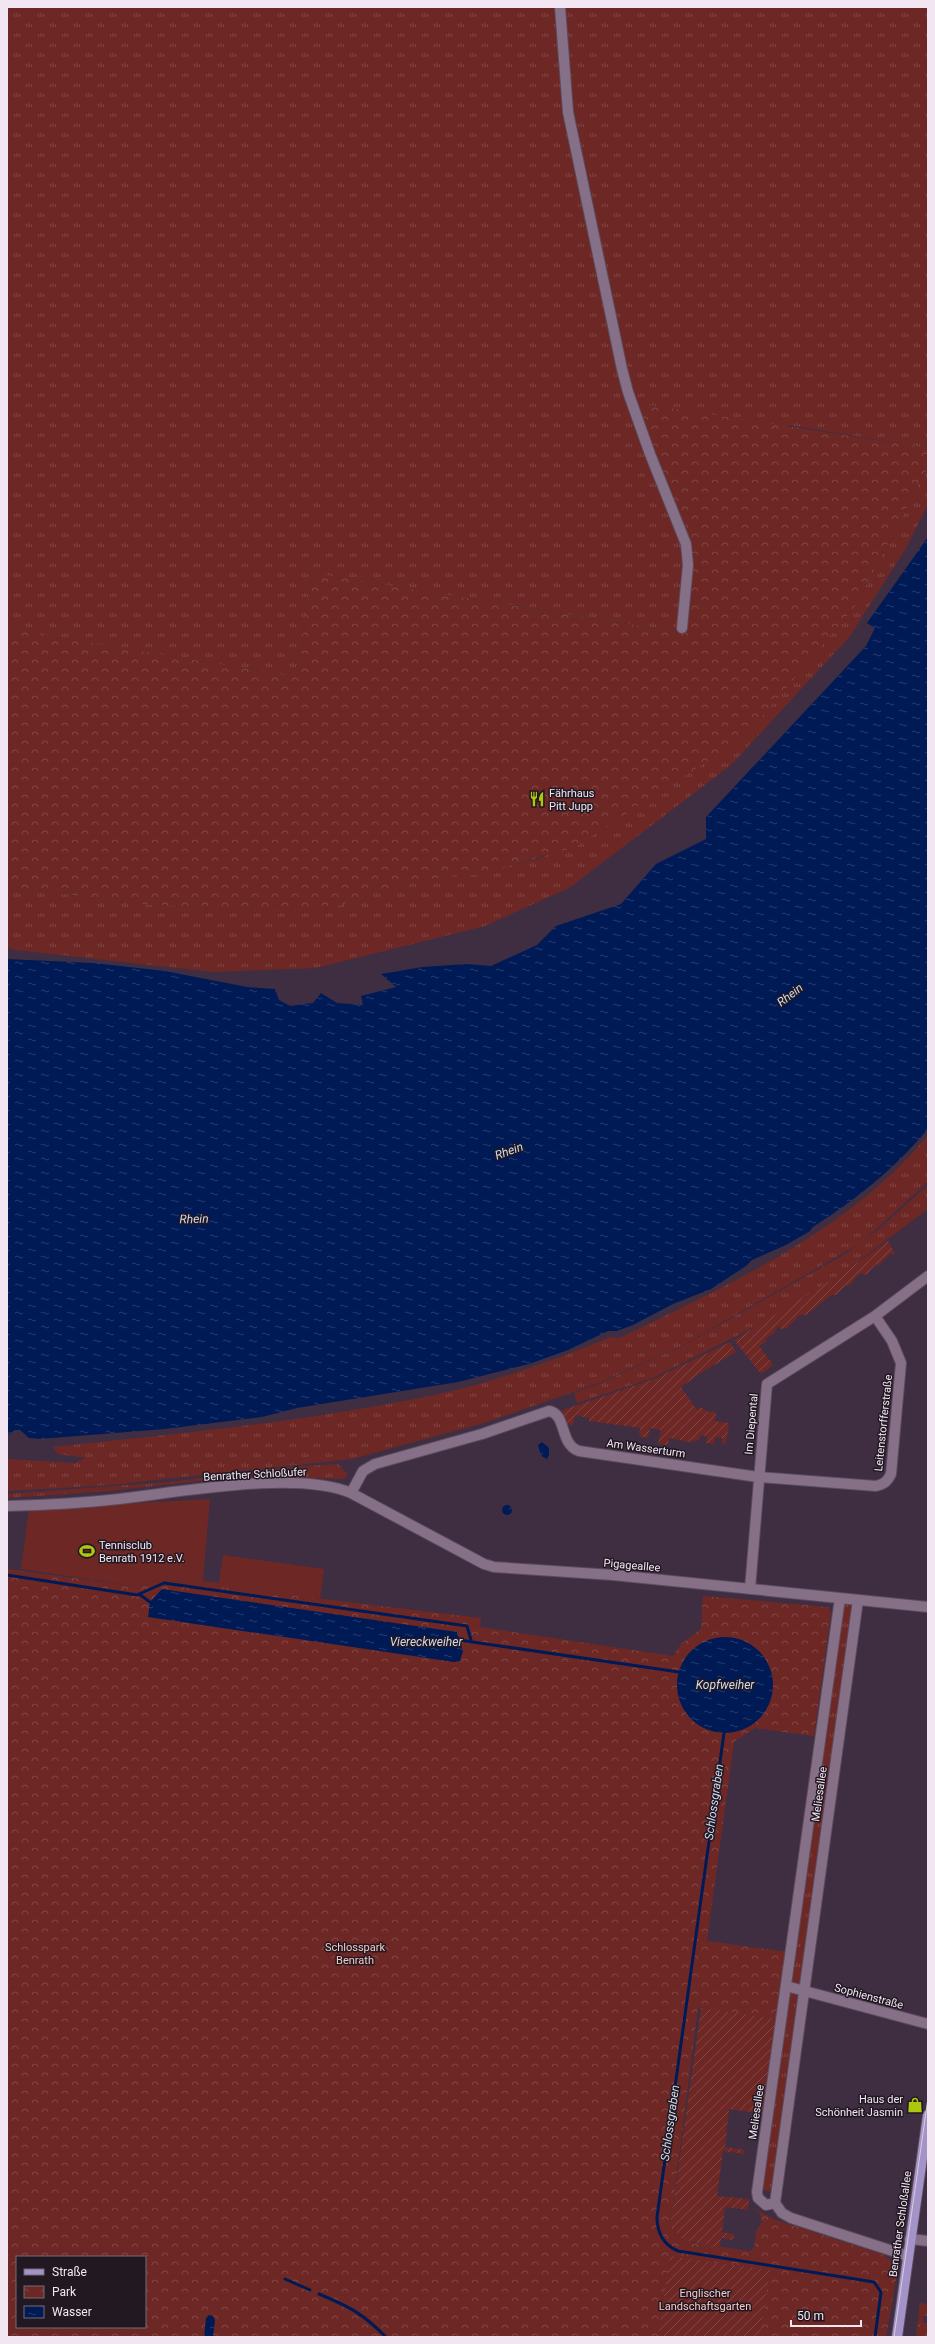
<svg xmlns="http://www.w3.org/2000/svg" width="935" height="2344" viewBox="0 0 935 2344" font-family="Roboto,sans-serif">
<defs>
<pattern id="grass-tufts" width="24" height="20" patternUnits="userSpaceOnUse"><rect width="24" height="20" fill="#6d2825"/><path d="M3 7l-1-3M5 7V3M7 7l1-3M15 17l-1-3M17 17v-4M19 17l1-3" fill="none" stroke="#824745"/></pattern>
<pattern id="park-crowns" width="20" height="18" patternUnits="userSpaceOnUse"><rect width="20" height="18" fill="#6d2825"/><path d="M2 6a3 3 0 1 1 6 0M12 15a3 3 0 1 1 6 0" fill="none" stroke="#824745"/></pattern>
<pattern id="garden-furrows" width="10" height="10" patternUnits="userSpaceOnUse"><rect width="10" height="10" fill="#6d2825"/><path d="M-1 1l2-2M0 10L10 0M9 11l2-2" fill="none" stroke="#824745"/></pattern>
<pattern id="water-ripples" width="26" height="14" patternUnits="userSpaceOnUse"><rect width="26" height="14" fill="#001a56"/><path d="M2 4q2-2 4 0t4 0M15 11q2-2 4 0t4 0" fill="none" stroke="#263b6f"/></pattern>
</defs>
<rect width="100%" height="100%" fill="#3f2d41"/>
<path fill="url(#grass-tufts)" d="M7,7H928V448L789,425L676,529L682,553L678,632L312,573L297,677L7,629Z
M928,467V504L906,548L850,636L731,765L569,888L485,926L316,968L213,972L15,950L7,947V886L140,904L259,912H293L331,908L418,880L474,875L544,857L856,605Z
M928,1135V1182L862,1242L687,1343L599,1383L484,1423L352,1459L110,1485L7,1491V1459L75,1463L86,1458L58,1454L53,1447C182,1433 312,1421 439,1394C498,1381 555,1360 611,1337L620,1338C731,1283 848,1232 928,1135Z
M928,1185V1209L841,1274L770,1319L653,1378L577,1403L574,1393L599,1384L688,1343L845,1254L878,1230Z
M338,1464L348,1474L344,1479L243,1476L110,1491L7,1498V1494L169,1482L278,1468Z
M844,1603L853,1605L772,2190L766,2191L762,2189L842,1605Z
M920,2303L928,2304V2318V2316H923V2323H928V2337H916Z"/>
<path fill="url(#park-crowns)" fill-rule="evenodd" d="M624,401L928,448V467L856,605L745,737L575,847L492,871L474,875L418,880L331,908L293,912H259L140,904L7,886V629L297,677L312,573L677,632L682,553L676,529Z
M7,1569L134,1586L164,1580L481,1618L480,1627L673,1656L681,1644L701,1629L703,1596L828,1607L831,1612L814,1736L755,1728L734,1742L707,1941L788,1952L779,2019L698,2008L671,2219L676,2231L693,2243L750,2251L754,2248L756,2232L762,2221L759,2212L753,2208L776,2220L884,2255L894,2263L897,2274L886,2337H7ZM17,2257H145V2327H17Z"/>
<path fill="url(#garden-furrows)" d="M888,1241L895,1253L893,1255L891,1253L878,1266L876,1264L866,1275L861,1273L853,1280L854,1281L848,1286L846,1285L836,1295H831L806,1315H800L787,1328L781,1329L779,1326L775,1329L776,1332L765,1339L767,1341L759,1346L772,1363V1366L761,1374L734,1340L841,1274Z
M730,1342L736,1352L699,1374L681,1387L697,1410L701,1407L708,1412L714,1411L716,1414L715,1421L729,1423L726,1444L722,1443V1438L715,1437L714,1444L706,1443L707,1436L700,1435L699,1440L689,1442L669,1438L668,1445L658,1444L661,1430L650,1428L648,1438L639,1436L640,1428L589,1421V1418L575,1415L573,1425L565,1424L560,1411L654,1379Z
M701,2008L779,2019L766,2114L729,2109L725,2147L745,2150L744,2154L723,2151L717,2196L749,2199L748,2210L725,2207L722,2232L734,2234L733,2240L721,2238L720,2247C700,2244 675,2243 671,2219Z
M670,2256L770,2270L760,2337H658Z"/>
<path fill="#6d2825" d="M210,1499L203,1581L219,1583L223,1555L324,1569L320,1599L164,1580L134,1586L21,1569L29,1509Z"/>
<path fill="url(#water-ripples)" d="M928,537V1129C893,1170 858,1198 813,1227L810,1231L786,1245L752,1260L746,1266L711,1289L673,1304L633,1325L617,1331H608L568,1350L529,1364L458,1382L297,1408L262,1417L165,1429L40,1439L29,1438L20,1430H15L7,1435V959L93,963L165,971L247,987L275,989L279,1000L290,1006L313,1003L321,993L337,1003L363,1005L361,996L396,987L381,974L422,967L467,964L491,966L537,945L556,926L621,904L656,864L706,839V817L866,646L875,628L867,623Z
M542,1442L549,1448V1455L547,1459C539,1456 541,1453 538,1445Z
M502 1510a5 5 0 1 1 10 0a5 5 0 1 1-10 0Z
M162,1589L457,1632L463,1651L460,1661L454,1662L148,1617L150,1602Z
M677 1685a48 48 0 1 1 96 0a48 48 0 1 1-96 0Z
M209,2315L213,2316L215,2320L213,2337H204L206,2318Z"/>
<g fill="none" stroke-linecap="round" stroke-linejoin="round">
<path stroke="#001a56" stroke-width="3" d="M7,1575L137,1595L164,1583L467,1626L471,1640
M139,1594L150,1602
M459,1640L679,1672
M724,1733L657,2217C657,2233 664,2245 678,2251L874,2282L881,2292L875,2337
M285,2279L310,2290
M319,2294C350,2307 362,2313 386,2337"/>
<defs>
<path id="minor" d="M560,7L568,112L622,369L628,392L650,454L686,544L688,565L682,628
M351,1493L363,1471L375,1464L482,1434L549,1411C567,1414 559,1444 579,1451L758,1477L876,1486C884,1484 887,1482 891,1474L901,1363L892,1341L875,1316
M7,1506C44,1505 82,1503 119,1499C180,1492 297,1470 351,1493L484,1564L494,1567L613,1575L928,1607
M750,1589L767,1384L875,1316L928,1276
M858,1600L775,2203L782,2213L791,2218L908,2256
M786,1986L928,2024
M775,2203L766,2205L758,2198L757,2192L840,1598
M910,2239L928,2241"/>
<path id="major" d="M897,2337L928,2115"/>
</defs>
<use href="#minor" stroke="#5b4b5d" stroke-width="12"/>
<use href="#major" stroke="#5b4b5d" stroke-width="12"/>
<use href="#minor" stroke="#857087" stroke-width="10"/>
<use href="#major" stroke="#a493c8" stroke-width="10"/>
<path stroke="#dacddb" stroke-width="1" d="M894,2337L928,2098"/>
</g>
<defs>
<symbol id="restaurant-bare" viewBox="-9 -9 18 18"><path d="M-5-6h1v4h1v-4h1v4h1v-4h1v5L-1.5 .5V6h-2V.5L-5-1ZM5-6V6H3V1.5H1.5Q1.5-4 5-6Z" fill="#adc60f" stroke="#211822" stroke-width="2.5" paint-order="stroke"/></symbol>
<symbol id="stadium-bare" viewBox="-9 -9 18 18"><path d="M0-5a6.5 5 0 1 0 0 10a6.5 5 0 1 0 0-10ZM-3.5-1.8h7v3.6h-7Z" fill="#adc60f" stroke="#211822" stroke-width="2.5" paint-order="stroke"/></symbol>
<symbol id="shop-bare" viewBox="-9 -9 18 18"><path d="M-5-2.5h2.3a2.7 3.5 0 0 1 5.4 0H5L5.5 6h-11ZM-1.5-2.5h3a1.5 2.3 0 0 0-3 0Z" fill="#adc60f" stroke="#211822" stroke-width="2.5" paint-order="stroke"/></symbol>
</defs>
<g fill-rule="evenodd">
<use href="#restaurant-bare" x="526" y="788" width="22" height="22"/>
<use href="#stadium-bare" x="76" y="1540" width="22" height="22"/>
<use href="#shop-bare" x="904" y="2094" width="22" height="22"/>
</g>
<g text-anchor="middle" stroke-width="3" stroke-linejoin="round" paint-order="stroke">
<g font-size="11" fill="#f2e6f3" stroke="#211822" text-anchor="start">
<text x="549" y="797">Fährhaus<tspan x="549" dy="13">Pitt Jupp</tspan></text>
<text x="99" y="1549">Tennisclub<tspan x="99" dy="13">Benrath 1912 e.V.</tspan></text>
<text x="903" y="2103" text-anchor="end">Haus der<tspan x="903" dy="13">Schönheit Jasmin</tspan></text>
</g>
<g font-size="11" fill="#f2e6f3" stroke="#211822">
<text transform="translate(883 1423) rotate(-84)" y="4">Leitenstorfferstraße</text>
<text transform="translate(751 1424) rotate(-85)" y="4">Im Diepental</text>
<text transform="translate(646 1448) rotate(8)" y="4">Am Wasserturm</text>
<text transform="translate(255 1474) rotate(-3)" y="4">Benrather Schloßufer</text>
<text transform="translate(632 1565) rotate(5)" y="4">Pigageallee</text>
<text transform="translate(819 1794) rotate(-82)" y="4">Meliesallee</text>
<text transform="translate(869 1996) rotate(15)" y="4">Sophienstraße</text>
<text transform="translate(756 2112) rotate(-82)" y="4">Meliesallee</text>
<text transform="translate(900 2224) rotate(-82)" y="4">Benrather Schloßallee</text>
</g>
<g font-size="11" fill="#f9c7c2" stroke="#211822">
<text x="355" y="1951">Schlosspark<tspan x="355" dy="13">Benrath</tspan></text>
<text x="705" y="2297">Englischer<tspan x="705" dy="13">Landschaftsgarten</tspan></text>
</g>
<g font-size="12" font-style="italic" fill="#d0dbee" stroke="#211822">
<text transform="translate(790 995) rotate(-38)" y="4">Rhein</text>
<text transform="translate(509 1151) rotate(-20)" y="4">Rhein</text>
<text transform="translate(194 1219) rotate(-1)" y="4">Rhein</text>
<text x="426" y="1646">Viereckweiher</text>
<text x="725" y="1689">Kopfweiher</text>
<text transform="translate(714 1802) rotate(-82)" y="4">Schlossgraben</text>
<text transform="translate(670 2123) rotate(-82)" y="4">Schlossgraben</text>
</g>
</g>
<rect width="935" height="2344" fill="none" stroke="#f2e6f3" stroke-width="16"/>
<rect x="16" y="2256" width="130" height="72" fill="#211822" stroke="#756a76"/>
<rect x="24" y="2269" width="20" height="6" fill="#a493c8" stroke="#756a76"/>
<text x="52" y="2276" font-size="12" fill="#f2e6f3">Straße</text>
<rect x="24" y="2286" width="20" height="12" fill="url(#park-crowns)" stroke="#756a76"/>
<text x="52" y="2296" font-size="12" fill="#f2e6f3">Park</text>
<rect x="24" y="2306" width="20" height="12" fill="url(#water-ripples)" stroke="#756a76"/>
<text x="52" y="2316" font-size="12" fill="#f2e6f3">Wasser</text>
<path d="M791 2320v6h70v-6" fill="none" stroke="#f2e6f3" stroke-width="2"/>
<text x="797" y="2320" font-size="12" fill="#f2e6f3" stroke="#211822" stroke-width="3" paint-order="stroke">50 m</text>
</svg>
